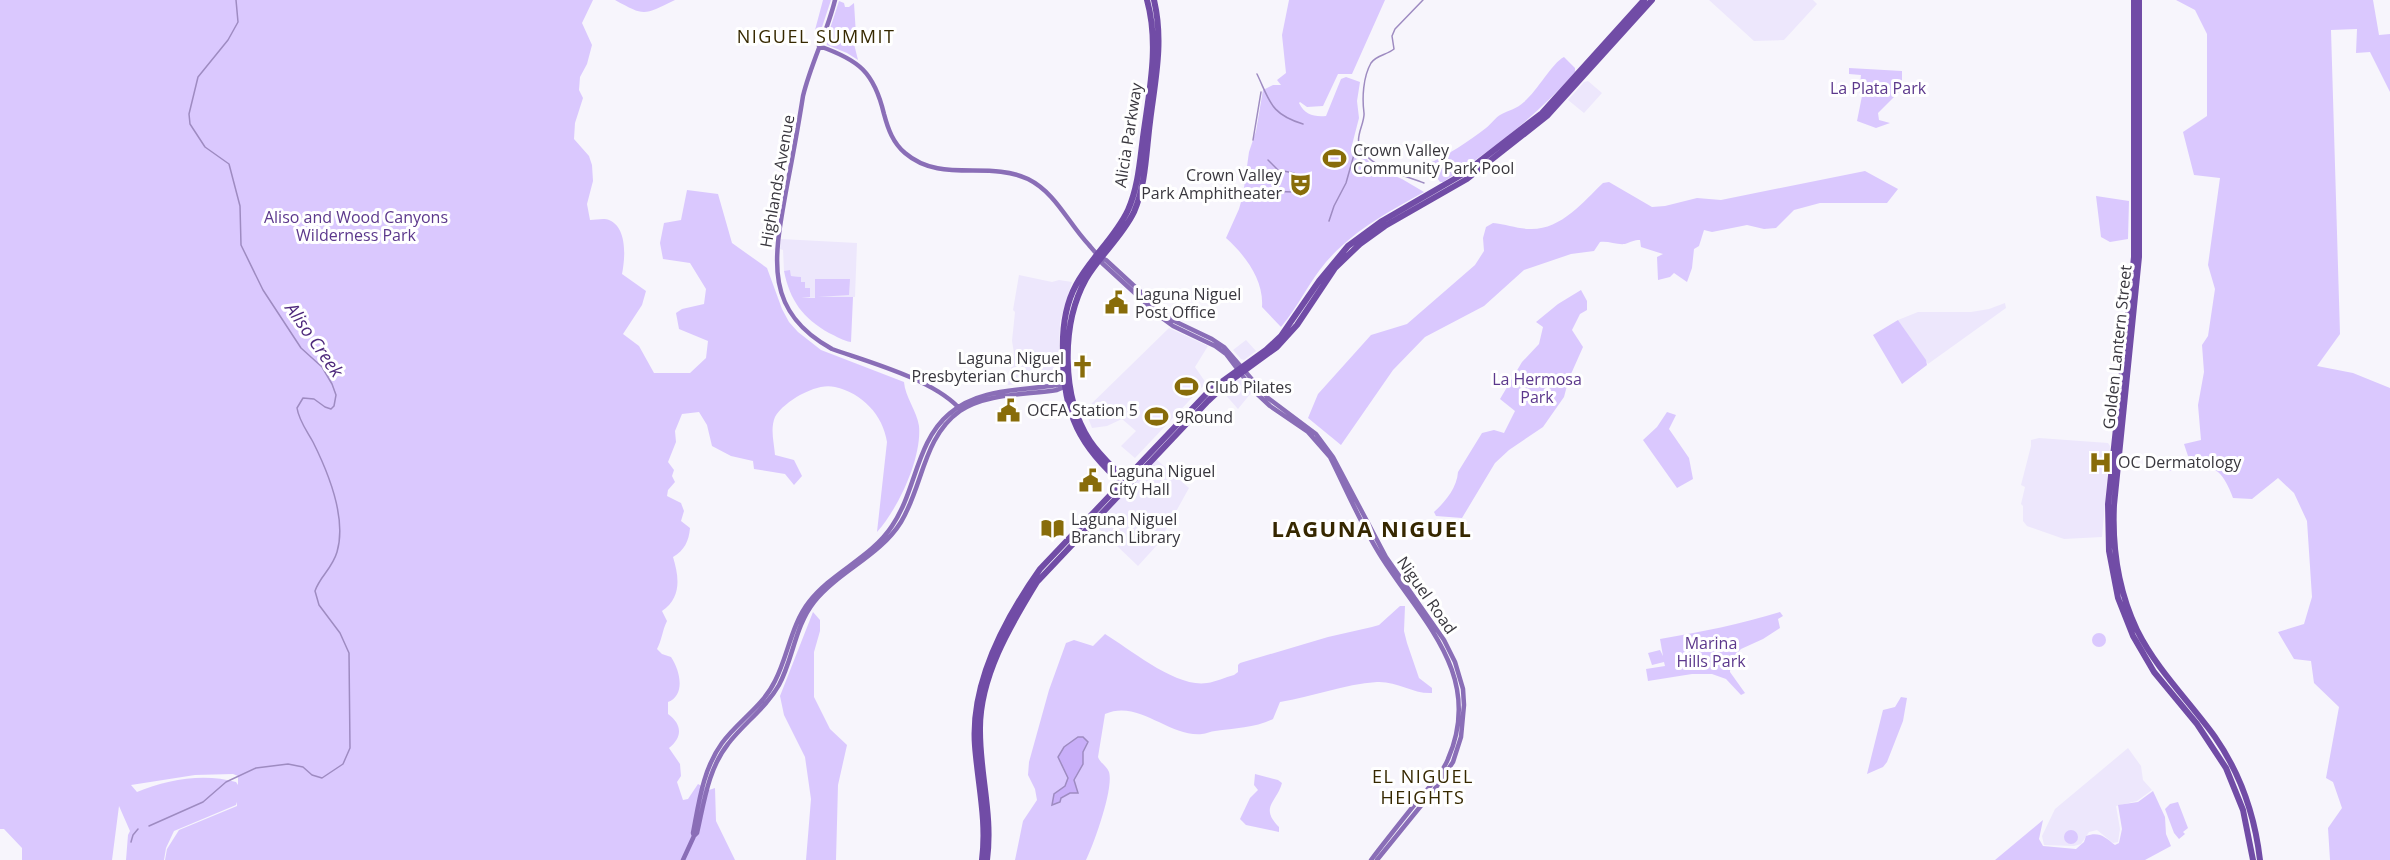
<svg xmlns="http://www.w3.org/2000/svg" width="2390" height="860" viewBox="0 0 2390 860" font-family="'Open Sans',sans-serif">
<rect width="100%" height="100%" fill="#f7f5fc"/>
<path fill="#ede7fc" d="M1709,0H1813L1817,4L1784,40L1754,41Z
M1588,81L1602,93L1584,113L1568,100L1584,82Z
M781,239L857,243L855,297L800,298L801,277L791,276L790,271H784L783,250L780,249Z
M1019,275L1052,282L1059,280L1072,282L1060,322L1058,380L1008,385L1014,353L1012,341L1015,312L1013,310Z
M2005,303L2006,308L1928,364L1898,320L1918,312H1971L1989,309Z
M1169,328L1208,346L1195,367L1206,383L1135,458L1121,446L1136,431L1122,419L1107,426L1092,428L1085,410Z
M1246,340L1256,351L1244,360L1241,359L1233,350Z
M1237,380H1242L1251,393L1238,409L1223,392Z
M2039,438L2108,443L2110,446L2102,537L2064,539L2027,526L2023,521V506L2021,504L2025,487L2021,485L2031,446V440Z
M1156,459L1189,488L1158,544L1138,566L1095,525Z
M2128,748L2141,766L2143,780L2152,790L2137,801L2116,806L2120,829L2118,842L2113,843L2097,830L2089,832L2081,844L2074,846L2044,845L2042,836L2055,809Z"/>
<path fill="#dac8fe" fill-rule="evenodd" d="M0,0H593L582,23L592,45L587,64L580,77L579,90L583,98L575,123L574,139L589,156L592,165L593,181L587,204L590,220C596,220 604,218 609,220C628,228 625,259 622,274L646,291L642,305L623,334L639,346L654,373H690L706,358L708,341L679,329L676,313L682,309L704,304L706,289L690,263L663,259L660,243L664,223L681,220L687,190L718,194L732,243L767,268L782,309L789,322L798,332L821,350L904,382C905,397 917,411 919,426C922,458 898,509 877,532L887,442C883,415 862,393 835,387C823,384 810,390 800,395C791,400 779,409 775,417C770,429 774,442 775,455L794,460L802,476L794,485L785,474L754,469L753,461L731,456L712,446L707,425L699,412L682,414L675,431L676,442L668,462L674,470L672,476L675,482L668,490L667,496L681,503L684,511L681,521L690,528C689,541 684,551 673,557C679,577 682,597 662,611L667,621C662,631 662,640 657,649L662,654L671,657C680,670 686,695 668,702V714C682,724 683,737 669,748L680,764L681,776L677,782L683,800L688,799L698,784L709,790L715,788L716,821L735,860H165L167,849L179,830L237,806V802L236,805L174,831L166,848L164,860H126L128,835L130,831L119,806L112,860H22V848L4,829H0ZM233,774L238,776V785L236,782C205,773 167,779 137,792L131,785L195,775Z
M615,0H675C643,15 646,17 615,0Z
M823,0H831L820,33L815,30Z
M1289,0H1385L1352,74H1338L1323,106L1307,107L1300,102L1299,103C1305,115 1314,117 1326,116L1341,79L1346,77L1360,82L1357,101L1359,118L1352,145L1363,154L1373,167L1402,179L1424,192C1388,212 1354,230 1326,262C1309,282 1298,307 1281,327L1262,307C1264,280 1245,255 1226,238L1239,209L1243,195L1249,152L1256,131L1263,90L1273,85H1281L1277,80L1286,73L1282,35Z
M2176,0H2373L2379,35L2390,34V92L2370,52L2356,53L2357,29L2331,30L2340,334L2317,366L2353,373L2390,388V860H2330L2328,828L2342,808L2333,782L2326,778L2339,707L2314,683L2311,661L2294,659L2278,632L2304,624L2312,597L2307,521L2294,493L2278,478L2252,499L2233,498C2219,459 2205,464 2168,471L2175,463L2189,459L2184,444L2201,440L2198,405L2204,372L2202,345L2208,336L2215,289L2208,265L2220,178L2194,175L2183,132L2207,116V34L2195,10Z
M839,1L844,3L845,7H849L854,3L856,35L854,44L858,60L847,53L827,45L826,41Z
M1564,57L1575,68V72C1537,116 1492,150 1443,182H1440L1427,164C1447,156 1469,141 1486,128C1491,124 1495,118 1500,115C1509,110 1517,109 1524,102C1538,90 1552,63 1564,57Z
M1849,68L1902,71V89L1878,113L1879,120L1890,123L1876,128L1857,121L1862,96L1859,93L1861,75L1849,74Z
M1865,171L1898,189L1887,203H1820L1794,210L1776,228L1764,229L1747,225L1712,232L1704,230L1699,246L1694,249L1692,268L1687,282L1674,273L1670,277L1658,280L1657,257L1663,254L1641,247L1640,240C1634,240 1631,242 1625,244C1617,245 1609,241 1600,242L1594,251L1571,254L1524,270L1484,306L1425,337L1393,370L1341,445L1308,418L1318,394L1371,335L1407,324L1475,265L1484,251L1483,238L1486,227L1493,223C1506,224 1518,229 1530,229C1561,230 1583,202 1603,183L1609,182L1652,207L1665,206L1697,198L1721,200Z
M2096,196L2129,201L2128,239L2110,242L2101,237Z
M790,270L791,276L801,277V282H805V288H810V297L801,298H815V279H850L849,295L818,297H853L851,342C843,341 836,336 829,333C803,318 790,301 784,271Z
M1581,290L1587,301V310L1580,314L1572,330L1583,347L1571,374L1566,373L1564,380L1568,382L1564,397L1543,427L1509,450L1495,463L1462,518L1436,516L1434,512C1445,502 1457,488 1458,472L1482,433L1494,430L1504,433L1515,411L1500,399L1522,362L1539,344L1543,327L1536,322L1558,304Z
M1898,320L1926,360L1927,365L1902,384L1873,335Z
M1667,412L1676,415L1669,429L1689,458L1693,479L1677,488L1643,440L1657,427Z
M1400,606H1405L1404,631L1407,643L1419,678L1432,688V693C1413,694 1397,681 1377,682C1344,684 1312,697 1280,702L1273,719C1255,728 1235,728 1215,731C1211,731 1206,734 1202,734C1168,737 1139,699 1105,714L1098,757C1100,763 1107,766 1109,772C1114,788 1094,844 1086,860H1015L1023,821L1037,800L1035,789L1028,775L1029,762L1049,690L1066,643L1074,640L1093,646L1105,634C1130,649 1176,688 1207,683C1216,682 1225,677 1234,675L1238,672V665L1240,663L1328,637L1372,627L1379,625Z
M813,612L820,620V631L814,652V697L830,729L847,745L838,785L836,860H806L811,799L805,757L784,715L780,696Z
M1780,612L1783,616L1778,619L1780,628L1763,639L1741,649L1731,659L1730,672L1745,693L1741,695L1726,679L1712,674H1692L1648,681L1646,669L1665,666L1664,662L1652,665L1648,653L1660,650L1663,656L1660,639C1701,632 1741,624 1780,612Z
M2092 640a7 7 0 1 1 14 0a7 7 0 1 1-14 0Z
M1901,697L1907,698L1903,721L1887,762L1883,767L1867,774L1883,710L1895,707Z
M1255,774L1278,780L1282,783C1277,802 1259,807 1279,827V832L1246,825L1240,819L1250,798L1258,790L1254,785Z
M2153,791L2165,817L2166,834L2171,846L2145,860H1995L2043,820L2039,839L2043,846L2076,849L2084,842L2086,836C2099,831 2105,837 2115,845L2119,843L2122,829L2118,805L2138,802Z
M2178,802L2188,828L2183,832L2185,834L2179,839L2174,833L2165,809L2170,804Z
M2064 837a7 7 0 1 1 14 0a7 7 0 1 1-14 0Z"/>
<path fill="#c9aff9" stroke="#9e8bc1" stroke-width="1.5" d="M1078,737H1083L1088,742L1083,752V764L1074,780L1078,793H1070L1061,798L1060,802L1052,805L1054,794L1065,786L1068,778L1058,757L1064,747Z"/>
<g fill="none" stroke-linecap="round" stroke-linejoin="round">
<path stroke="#9e8bc1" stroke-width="1.5" d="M1423,0L1395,29L1392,36L1394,49C1387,55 1376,55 1371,63C1363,77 1362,98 1364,113C1365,122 1356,135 1359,144C1366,167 1404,175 1424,183
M1257,74C1270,101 1270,114 1303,124
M1253,140L1261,92
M1268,160L1278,170L1294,173
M1247,199L1266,191L1294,192
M1329,221L1334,206L1346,183L1357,144
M149,826L203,802L226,782L256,768L288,764L303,767L312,775L322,778L343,764L350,748L349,653L340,633L319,605L315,591C320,576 332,569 337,552C347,518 328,472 313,442C307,431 299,421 297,408L303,398L314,399L325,407L331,409L334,406L336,395L332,384L322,367L301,348L263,290L241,245L240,206L229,164L205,147L190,124L189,114L198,77L228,40L238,22L236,0
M131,842L133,835L138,829"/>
<path stroke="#8a6eb7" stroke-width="4.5" d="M835,0C827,33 811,63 803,96C798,128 792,160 786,191C774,258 763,311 832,349C869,362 931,379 958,407
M819,46C859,60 874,72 884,114C888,129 893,143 905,153C941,184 988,160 1028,179C1056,193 1068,223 1089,245C1094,251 1098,257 1106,260L1170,319L1212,339L1224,347L1268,398L1316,434L1333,457L1386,557L1444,640L1455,662L1463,689L1464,705L1461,737L1453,762L1437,786L1377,860
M1100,258L1102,263L1162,318L1173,326L1215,346L1226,354L1254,391L1270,406L1308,432L1330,457C1347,491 1362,527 1382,558C1423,622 1484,676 1448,759C1442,774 1430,786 1419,799C1403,819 1387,839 1371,860
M694,836L693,833C699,802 703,769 722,743C738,721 763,706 775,681C788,656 791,625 809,602C832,572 871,558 892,526C916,491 916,442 949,414C978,388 1020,391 1057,385L1064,387
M683,860L694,836L697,833C704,803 708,769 728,744C744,723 766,708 779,685C793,659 795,626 814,602C839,571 880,556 901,522C923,486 923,437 960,411C986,393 1027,395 1057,390L1064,387"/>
<path stroke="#714ca6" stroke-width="6" d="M2134,0V257L2108,504L2109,551L2118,598L2133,636L2154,672L2197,724L2226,768L2243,810L2253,860
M2139,0V257L2114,505C2112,549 2118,590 2137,630C2157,670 2189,701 2215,737C2240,773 2255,817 2260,860
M1126,481C1114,468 1100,456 1090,441C1061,397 1061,324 1086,279C1100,255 1122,237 1134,212C1146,184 1146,153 1150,122C1155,81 1164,42 1154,0
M1124,485C1080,447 1063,414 1063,355C1062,331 1064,307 1076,285C1090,258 1115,238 1128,210C1139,185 1140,157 1144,130C1150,87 1159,43 1147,0
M982,860C987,821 978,785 975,746C970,683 1004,620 1040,569L1209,391L1266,350L1281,336L1319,281L1348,246L1382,221L1463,174L1542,113L1644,0
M987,860C993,815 980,776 980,731C979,678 1010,626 1037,582L1208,401L1226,384L1277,347L1297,325L1335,268L1360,244L1385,226L1467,179L1547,116L1652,0"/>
</g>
<defs>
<symbol id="stadium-bare" viewBox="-9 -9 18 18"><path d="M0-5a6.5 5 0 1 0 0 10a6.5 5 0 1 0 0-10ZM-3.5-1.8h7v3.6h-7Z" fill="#886c0a" stroke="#fff" stroke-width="2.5" paint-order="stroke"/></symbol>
<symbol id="theatre-bare" viewBox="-9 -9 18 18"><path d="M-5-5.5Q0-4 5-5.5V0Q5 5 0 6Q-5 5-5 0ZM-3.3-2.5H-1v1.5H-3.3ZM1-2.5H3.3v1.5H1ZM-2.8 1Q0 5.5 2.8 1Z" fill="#886c0a" stroke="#fff" stroke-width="2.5" paint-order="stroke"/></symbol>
<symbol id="civic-bare" viewBox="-9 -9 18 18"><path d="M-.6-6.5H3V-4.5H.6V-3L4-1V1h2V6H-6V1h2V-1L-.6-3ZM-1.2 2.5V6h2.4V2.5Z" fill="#886c0a" stroke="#fff" stroke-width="2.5" paint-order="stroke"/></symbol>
<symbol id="church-bare" viewBox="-9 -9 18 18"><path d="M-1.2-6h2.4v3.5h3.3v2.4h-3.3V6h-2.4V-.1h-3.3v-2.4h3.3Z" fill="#886c0a" stroke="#fff" stroke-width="2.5" paint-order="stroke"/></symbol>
<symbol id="hospital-bare" viewBox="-9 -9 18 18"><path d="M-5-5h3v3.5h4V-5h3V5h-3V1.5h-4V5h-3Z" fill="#886c0a" stroke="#fff" stroke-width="2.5" paint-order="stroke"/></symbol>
<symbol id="library-bare" viewBox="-9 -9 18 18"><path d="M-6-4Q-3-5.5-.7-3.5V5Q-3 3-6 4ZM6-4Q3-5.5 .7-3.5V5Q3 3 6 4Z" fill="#886c0a" stroke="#fff" stroke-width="2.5" paint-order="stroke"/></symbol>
</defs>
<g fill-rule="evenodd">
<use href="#stadium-bare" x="1318" y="142" width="33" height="33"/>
<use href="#theatre-bare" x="1284" y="168" width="33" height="33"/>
<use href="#civic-bare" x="1100" y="286" width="33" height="33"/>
<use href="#church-bare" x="1066" y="350" width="33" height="33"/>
<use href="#stadium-bare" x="1170" y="370" width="33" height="33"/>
<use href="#civic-bare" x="992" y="394" width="33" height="33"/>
<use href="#stadium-bare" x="1140" y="400" width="33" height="33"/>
<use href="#hospital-bare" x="2084" y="446" width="33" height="33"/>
<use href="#civic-bare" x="1074" y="464" width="33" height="33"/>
<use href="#library-bare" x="1036" y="512" width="33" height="33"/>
</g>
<g text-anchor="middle" stroke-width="6" stroke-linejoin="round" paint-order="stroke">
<g font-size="16" fill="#5c388c" stroke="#fff">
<text x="1878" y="94">La Plata Park</text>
<text x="356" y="223">Aliso and Wood Canyons<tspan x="356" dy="18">Wilderness Park</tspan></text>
<text x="1537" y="385">La Hermosa<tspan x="1537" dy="18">Park</tspan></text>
<text x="1711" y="649">Marina<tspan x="1711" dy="18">Hills Park</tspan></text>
</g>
<g font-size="16" fill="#39373e" stroke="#fff">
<text transform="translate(1128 135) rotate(-81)" y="6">Alicia Parkway</text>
<text transform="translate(777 181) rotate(-80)" y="6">Highlands Avenue</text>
<text transform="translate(2117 347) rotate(-84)" y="6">Golden Lantern Street</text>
<text transform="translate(1427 595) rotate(55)" y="6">Niguel Road</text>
</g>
<g font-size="16" fill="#39373e" stroke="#fff" text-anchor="start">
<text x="1353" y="156">Crown Valley<tspan x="1353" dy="18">Community Park Pool</tspan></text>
<text x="1282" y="181" text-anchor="end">Crown Valley<tspan x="1282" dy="18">Park Amphitheater</tspan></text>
<text x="1135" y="300">Laguna Niguel<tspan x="1135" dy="18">Post Office</tspan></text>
<text x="1064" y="364" text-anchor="end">Laguna Niguel<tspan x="1064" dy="18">Presbyterian Church</tspan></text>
<text x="1205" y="393">Club Pilates</text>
<text x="1027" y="416">OCFA Station 5</text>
<text x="1175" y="423">9Round</text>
<text x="2118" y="468">OC Dermatology</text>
<text x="1109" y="477">Laguna Niguel<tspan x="1109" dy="18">City Hall</tspan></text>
<text x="1071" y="525">Laguna Niguel<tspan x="1071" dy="18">Branch Library</tspan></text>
</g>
<g font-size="18" letter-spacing="1.5" fill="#362800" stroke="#fff">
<text x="816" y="43">NIGUEL SUMMIT</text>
<text x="1423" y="783">EL NIGUEL<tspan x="1423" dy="21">HEIGHTS</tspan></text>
</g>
<g font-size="18" font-style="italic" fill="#4d287b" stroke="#fff">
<text transform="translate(314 340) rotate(55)" y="6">Aliso Creek</text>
</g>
<g font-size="22" font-weight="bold" letter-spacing="1.5" fill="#362800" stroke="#fff">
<text x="1372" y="537">LAGUNA NIGUEL</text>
</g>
</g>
</svg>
